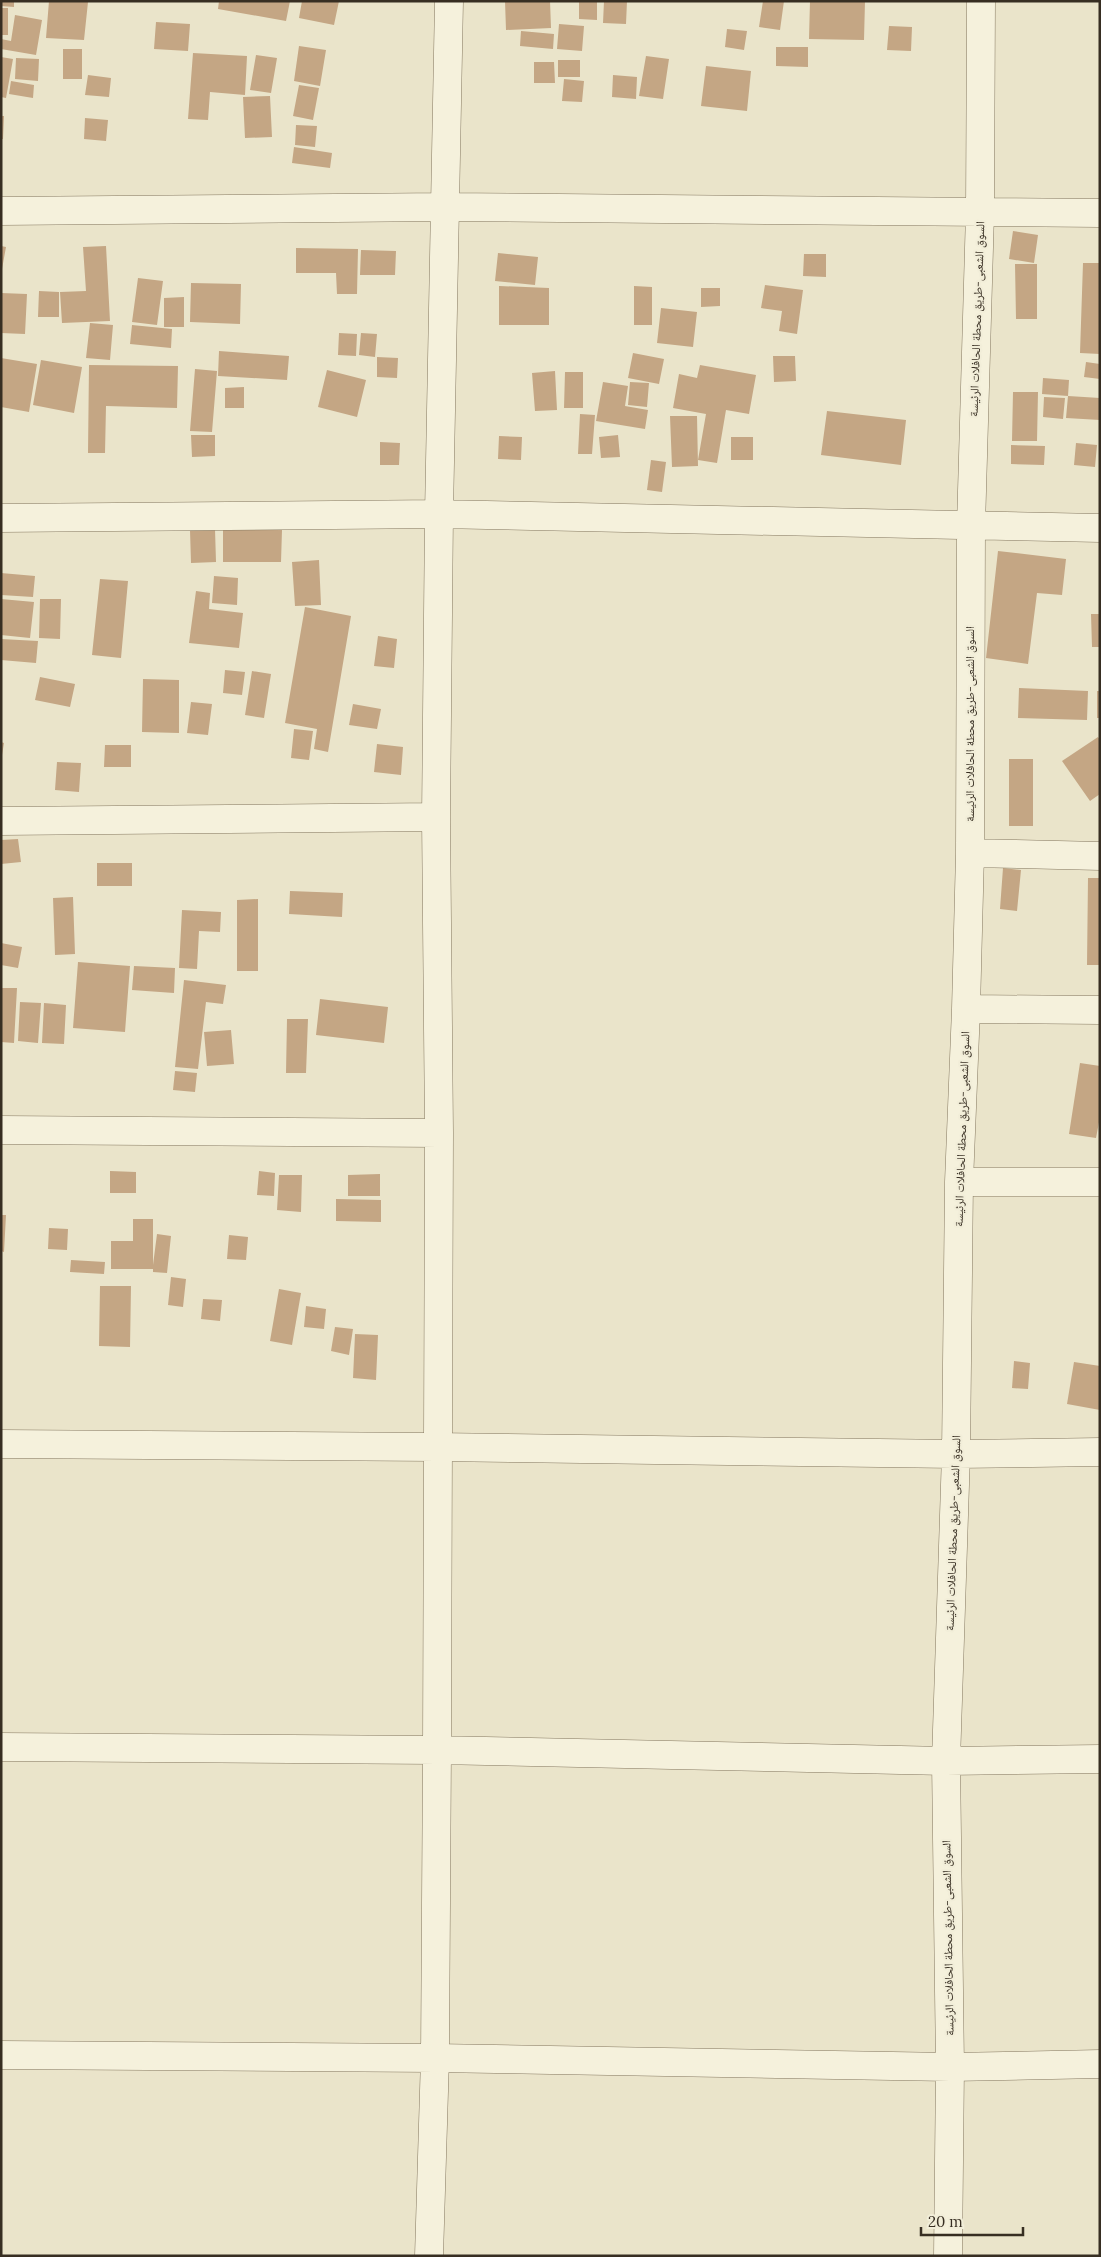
<svg xmlns="http://www.w3.org/2000/svg" width="1101" height="2257" viewBox="0 0 1101 2257" font-family="Lora,'Noto Naskh Arabic',serif">
<rect width="100%" height="100%" fill="#eae4ca"/>
<path fill="#c4a684" d="M1,1H14V7L1,6Z
M49,1L88,2L84,40L46,38Z
M219,1H290L286,21L218,9Z
M302,1H339L334,25L299,18Z
M505,1H550L551,28L506,30Z
M579,1H597V20L579,19Z
M604,1H627L626,24L603,23Z
M763,1H784L780,30L759,27Z
M810,1H865L864,40L809,39Z
M1,8H8V35H1Z
M15,15L42,20L36,55L1,49V39L11,41Z
M156,22L190,24L188,51L154,49Z
M559,24L584,26L582,51L557,49Z
M889,26L912,27L911,51L887,50Z
M727,29L747,31L744,50L725,47Z
M521,31L554,34L553,49L520,46Z
M299,46L326,50L320,86L294,81Z
M776,47H808V67L776,66Z
M63,49H82V79H63Z
M193,53L247,56L245,95L210,92L208,120L188,119Z
M256,55L277,58L271,93L250,90Z
M646,56L669,59L663,99L639,96Z
M1,57L13,59L6,98L1,97Z
M16,58L39,59L38,81L15,79Z
M558,60H580V77H558Z
M534,62H554L555,83H534Z
M706,66L751,71L747,111L701,106Z
M88,75L111,78L109,97L85,95Z
M613,75L637,77L636,99L612,97Z
M564,79L584,81L582,102L562,101Z
M11,81L34,85L33,98L9,94Z
M299,85L319,88L313,120L293,116Z
M270,96L272,137L245,138L243,97Z
M1,116H4L3,139H1Z
M85,118L108,120L106,141L84,139Z
M296,125L317,126L315,147L295,145Z
M294,147L332,153L330,168L292,163Z
M1013,231L1038,235L1034,263L1009,259Z
M1,246L6,247L2,269H1Z
M106,246L110,321L62,323L60,292L86,291L83,247Z
M296,248L358,249L357,294H337L336,273H296Z
M361,250L396,251L395,275H360Z
M498,253L538,257L535,285L495,281Z
M804,254H826V277L803,276Z
M1083,263H1100V354L1080,353Z
M1015,264H1037V319H1016Z
M138,278L163,281L157,325L132,322Z
M191,283L241,284L240,324L190,322Z
M765,285L803,290L797,334L779,331L782,311L761,308Z
M499,286L549,288V325H499Z
M634,286L652,287V325H634Z
M701,288H720V306L701,307Z
M39,291L59,292V317H38Z
M1,293L27,294L25,334L1,333Z
M184,297V327H164V298Z
M661,308L697,312L693,347L657,343Z
M90,323L113,325L110,360L86,358Z
M132,325L172,329L171,348L130,344Z
M339,333L357,334L356,356L338,355Z
M361,333L377,334L375,357L359,355Z
M219,351L289,356L287,380L218,376Z
M633,353L664,359L659,384L628,378Z
M773,356H795L796,381L774,382Z
M377,357L398,358L397,378L377,377Z
M1,358L37,364L29,412L1,407Z
M41,360L82,367L74,413L33,405Z
M1086,362L1100,364V379L1084,377Z
M89,365L178,366L177,408L106,406L105,453H88Z
M700,365L756,375L749,414L726,410L717,463L698,460L706,414L673,408L679,374L697,378Z
M195,369L217,371L212,432L190,431Z
M327,370L366,380L357,417L318,407Z
M555,371L557,410L535,411L532,373Z
M565,372H583V408H564Z
M1043,378L1069,380L1068,396L1042,394Z
M603,382L628,386L625,406L648,410L645,429L596,421Z
M630,382L649,383L647,407L628,405Z
M244,387V408H225V388Z
M1013,392H1038L1037,441H1012Z
M1068,396L1100,398V420L1066,418Z
M1044,397L1065,398L1063,419L1043,417Z
M827,411L906,420L901,465L821,455Z
M580,414L595,415L592,454H578Z
M670,416H697L698,466L672,467Z
M191,435H215V456L192,457Z
M618,435L620,457L601,458L599,437Z
M499,436L522,437L521,460L498,459Z
M731,437H753V460H731Z
M380,442L400,443L399,465H380Z
M1076,443L1097,445L1095,467L1074,465Z
M1011,445L1045,446L1044,465L1011,464Z
M651,460L666,462L662,492L647,490Z
M215,529L216,562L191,563L190,530Z
M223,530H282L281,562H223Z
M998,551L1066,559L1062,595L1037,593L1028,664L986,658Z
M319,560L321,605L295,606L292,562Z
M1,573L35,576L33,597L1,595Z
M214,576L238,578L237,605L212,603Z
M100,579L128,581L121,658L92,655Z
M196,591L210,593L209,609L243,613L239,648L189,643Z
M1,599L34,602L30,638L1,635Z
M40,599H61L60,639L39,638Z
M305,607L351,616L328,752L314,749L317,729L285,723Z
M1091,614H1100V647H1092Z
M378,636L397,639L394,668L374,666Z
M1,639L38,641L36,663L1,660Z
M225,670L245,672L242,695L223,693Z
M252,671L271,674L264,718L245,715Z
M40,677L75,684L70,707L35,700Z
M143,679L179,680V733L142,732Z
M1019,688L1088,691L1087,720L1018,718Z
M1097,691H1100V718H1097Z
M191,702L212,704L208,735L187,733Z
M353,704L381,709L377,729L349,725Z
M294,729L313,731L309,760L291,758Z
M1098,737L1100,740V794L1090,801L1062,761Z
M1,742L4,743L2,755H1Z
M377,744L403,747L401,775L374,772Z
M105,745H131V767H104Z
M1009,759H1033V826H1009Z
M57,762L81,763L79,792L55,790Z
M18,839L21,862L1,864V840Z
M97,863H132V886H97Z
M1003,868L1021,870L1017,911L1000,909Z
M1088,878H1100V965H1087Z
M290,891L343,893L342,917L289,914Z
M73,897L75,954L55,955L53,898Z
M258,899V971H237V900Z
M182,910L221,912L220,932L199,931L197,969L179,968Z
M1,943L22,947L18,968L1,965Z
M78,962L130,966L125,1032L73,1028Z
M134,966L175,968L174,993L132,990Z
M184,980L226,985L223,1004L206,1002L198,1069L175,1067Z
M1,988H17L14,1043L1,1042Z
M320,999L388,1007L384,1043L316,1035Z
M20,1002L41,1003L38,1043L18,1041Z
M44,1003L66,1005L64,1044L42,1043Z
M287,1019H308L306,1073H286Z
M231,1030L234,1064L207,1066L204,1032Z
M1080,1063L1100,1066V1117L1096,1138L1069,1134Z
M175,1071L197,1073L195,1092L173,1090Z
M110,1171L136,1172V1193H110Z
M259,1171L275,1173L274,1196L257,1195Z
M380,1174V1196H348V1175Z
M279,1175H302L301,1212L277,1210Z
M336,1199L381,1200V1222L336,1221Z
M1,1215H6L4,1252L1,1251Z
M133,1219H153V1265L157,1234L171,1236L167,1273L153,1272V1269H111V1241H133Z
M49,1228L68,1229L67,1250L48,1249Z
M229,1235L248,1237L246,1260L227,1259Z
M71,1260L105,1262L104,1274L70,1272Z
M171,1277L186,1279L183,1307L168,1305Z
M100,1286H131L130,1347L99,1346Z
M279,1289L301,1293L292,1345L270,1341Z
M203,1299L222,1300L220,1321L201,1319Z
M306,1306L326,1309L324,1329L304,1327Z
M335,1327L353,1329L349,1355L331,1351Z
M355,1334L378,1335L376,1380L353,1378Z
M1014,1361L1030,1363L1028,1389L1012,1388Z
M1074,1362L1100,1366V1410L1067,1404Z"/>
<g fill="none" stroke-linecap="round" stroke-linejoin="round">
<defs>
<path id="minor" d="M1,211L444,207L1100,213
M1,518L439,514L1100,528
M1,821L436,817
M970,853L1100,856
M966,1009L1100,1010
M1,1130L439,1133
M959,1182H1100
M1,1444L436,1447L956,1454L1100,1452
M1,1747L437,1750L946,1761L1100,1759
M1,2055L435,2058L950,2067L1100,2064
M429,2256L435,2058L437,1750L439,1133L436,817L439,514L449,1
M948,2256L950,2067L946,1761L956,1454L959,1182L966,1009L970,853L971,526L980,213L981,1"/>
</defs>
<use href="#minor" stroke="#857860" stroke-width="29"/>
<use href="#minor" stroke="#f5f1dc" stroke-width="28"/>
</g>
<g text-anchor="middle" stroke-width="4.5" stroke-linejoin="round" paint-order="stroke">
<g font-size="12" fill="#372e22" stroke="#f2eed9">
<text transform="translate(977 319) rotate(-88)" y="4">السوق الشعبى-طريق محطة الحافلات الرئيسة</text>
<text transform="translate(970 724) rotate(-90)" y="4">السوق الشعبى-طريق محطة الحافلات الرئيسة</text>
<text transform="translate(962 1129) rotate(-88)" y="4">السوق الشعبى-طريق محطة الحافلات الرئيسة</text>
<text transform="translate(953 1533) rotate(-88)" y="4">السوق الشعبى-طريق محطة الحافلات الرئيسة</text>
<text transform="translate(948 1938) rotate(-91)" y="4">السوق الشعبى-طريق محطة الحافلات الرئيسة</text>
</g>
</g>
<rect width="1101" height="2257" fill="none" stroke="#372e22" stroke-width="5"/>
<path d="M921 2227v8h102v-8" fill="none" stroke="#372e22" stroke-width="2.5"/>
<text x="928" y="2227" font-size="15" fill="#372e22" stroke="#f2eed9" stroke-width="4" paint-order="stroke">20 m</text>
</svg>
